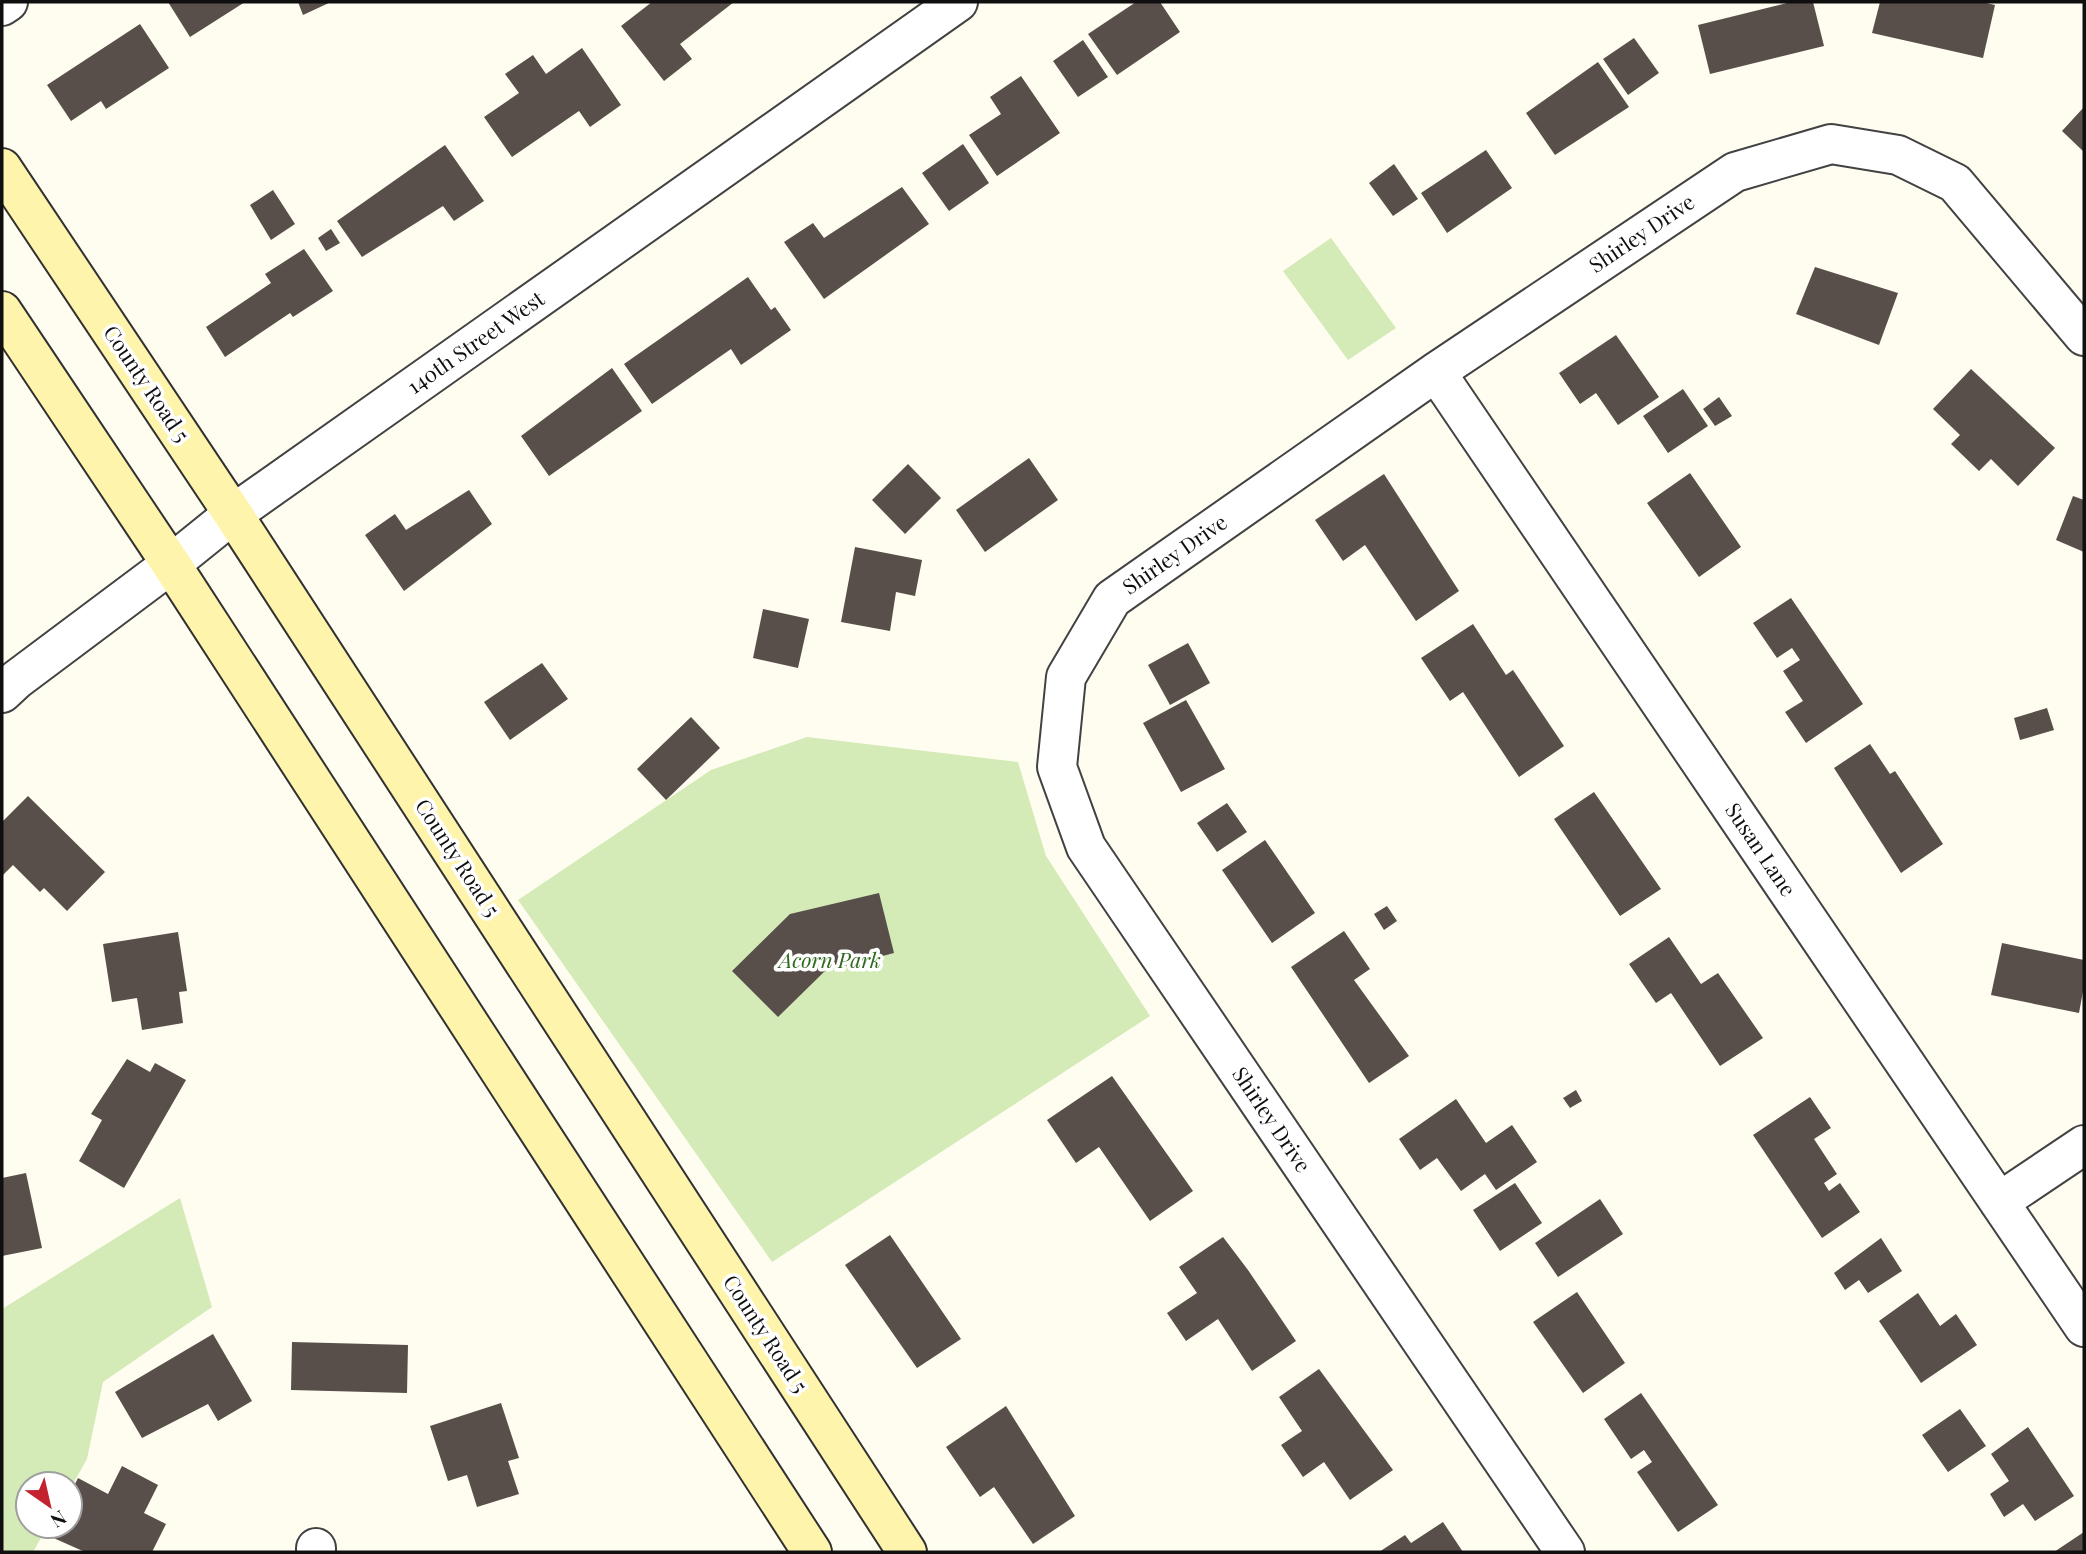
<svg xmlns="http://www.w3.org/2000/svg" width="2086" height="1554" viewBox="0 0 2086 1554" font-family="'Playfair Display',serif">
<rect width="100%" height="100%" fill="#fffcf0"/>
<path fill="#d4ebb8" d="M1331,238L1396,328L1348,360L1283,271Z
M807,737L1018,762L1046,856L1150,1016L772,1262L518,900L711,770Z
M180,1198L212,1307L103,1382L87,1459L70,1489V1484H28V1526H48L33,1552H2V1309Z"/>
<path fill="#584f4a" d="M168,2H245L190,37Z
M298,2H331L303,15Z
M652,2H734L680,44L692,59L664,81L621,26Z
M1136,2H1160L1180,32L1117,75L1088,34Z
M1791,2H1813L1824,46L1710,74L1698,25Z
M1880,2H1982L1995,5L1983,58L1872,33Z
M140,24L169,68L106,109L101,101L71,121L47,85Z
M1634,38L1659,73L1628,95L1603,59Z
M1083,40L1108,77L1078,97L1053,61Z
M582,48L621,105L590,127L579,111L512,157L484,117L519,93L505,74L533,55L546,74Z
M1598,62L1629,107L1555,155L1526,113Z
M1021,76L1060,133L997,176L969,135L1001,114L990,97Z
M2084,107V152L2062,131Z
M963,144L989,183L949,211L922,173Z
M445,145L484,201L454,221L443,206L362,257L337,221Z
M1486,150L1512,188L1447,233L1421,193Z
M1394,164L1418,199L1393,216L1369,183Z
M902,187L929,224L824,299L784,242L813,223L824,238Z
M273,190L295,224L271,240L250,205Z
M331,229L340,243L326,251L318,238Z
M304,249L333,291L293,317L290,313L225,357L206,327L271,283L265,274Z
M1815,267L1898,293L1879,345L1796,314Z
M748,277L771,310L775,307L791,330L741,365L731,349L652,404L624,364Z
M1616,335L1659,397L1618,425L1596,393L1580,404L1559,373Z
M612,368L642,411L549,476L521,436Z
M1971,369L2055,448L2018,486L1991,459L1979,471L1951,444L1960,435L1933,409Z
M1683,389L1708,426L1668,453L1643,416Z
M1719,397L1732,416L1715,426L1703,409Z
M1029,458L1058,500L985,552L956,510Z
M908,464L941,498L905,534L872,500Z
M1690,473L1741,547L1699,577L1647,503Z
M1384,474L1459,591L1416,621L1365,545L1343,561L1315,520Z
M469,490L492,524L404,591L365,535L395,514L406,530Z
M2073,496L2084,500V552L2056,540Z
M855,547L922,560L915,596L896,592L890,631L841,622Z
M1791,598L1863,704L1806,743L1785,712L1803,701L1783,671L1800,660L1792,648L1777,658L1753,623Z
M763,609L809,619L798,668L753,658Z
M1473,624L1506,675L1513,670L1564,746L1519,777L1463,692L1450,701L1421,658Z
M1188,643L1210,683L1170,705L1148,665Z
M542,663L568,699L510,740L484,702Z
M1186,700L1225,769L1181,792L1143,723Z
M2047,708L2054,730L2020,740L2014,718Z
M691,717L720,748L666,800L637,769Z
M1870,744L1890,774L1895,771L1943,844L1901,873L1834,768Z
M1594,792L1661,889L1620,916L1554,819Z
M28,796L105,872L67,911L44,888L40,892L13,865L2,876V822Z
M1227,803L1247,832L1217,852L1197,823Z
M1265,840L1315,913L1272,943L1222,870Z
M879,893L894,953L825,971L778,1017L732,971L790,914Z
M1387,906L1397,921L1384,930L1374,914Z
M1344,931L1370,969L1354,980L1409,1056L1369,1083L1291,967Z
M178,932L187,991L179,992L183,1023L142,1030L137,998L112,1002L103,944Z
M1669,937L1701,984L1718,973L1763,1038L1720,1066L1671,993L1656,1003L1629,964Z
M2002,943L2084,960V986L2079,1013L1991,995Z
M127,1059L150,1072L155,1063L186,1080L124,1188L79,1161L102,1120L91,1114Z
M1112,1076L1193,1191L1150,1221L1099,1147L1076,1163L1047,1120Z
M1576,1090L1582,1101L1570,1108L1563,1098Z
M1810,1097L1831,1128L1814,1139L1837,1174L1824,1183L1829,1191L1840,1183L1860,1212L1822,1238L1753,1135Z
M1456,1099L1486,1143L1512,1125L1537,1162L1496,1190L1485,1174L1461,1191L1437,1158L1420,1170L1399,1139Z
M26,1173L42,1248L2,1256V1178Z
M1515,1183L1542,1223L1500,1251L1473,1210Z
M1600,1199L1623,1234L1558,1277L1535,1243Z
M890,1235L961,1339L917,1368L845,1265Z
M1223,1237L1248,1270L1296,1341L1252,1371L1218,1319L1186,1341L1167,1313L1197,1293L1179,1267Z
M1881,1238L1902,1271L1868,1293L1859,1280L1845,1290L1834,1273Z
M1577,1292L1625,1363L1583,1393L1533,1322Z
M1918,1293L1940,1326L1956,1314L1977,1345L1921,1383L1879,1321Z
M213,1334L252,1401L218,1421L208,1404L142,1438L115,1392Z
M292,1342L408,1345L407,1393L291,1390Z
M1319,1369L1393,1470L1350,1500L1324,1462L1303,1477L1281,1445L1302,1431L1279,1397Z
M1641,1393L1718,1505L1678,1532L1637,1472L1652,1462L1644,1450L1631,1459L1604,1419Z
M501,1403L519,1458L508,1461L519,1494L477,1507L467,1475L448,1481L430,1426Z
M1006,1406L1075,1516L1033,1544L994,1487L980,1497L946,1447Z
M1960,1409L1986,1446L1948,1472L1922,1435Z
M2028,1427L2074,1496L2035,1521L2023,1504L2004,1517L1990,1494L2009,1481L1991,1454Z
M122,1466L158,1485L144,1513L166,1524L152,1552H85L49,1536L54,1526H70V1494L78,1478L108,1494Z
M1443,1522L1463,1552H1379L1405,1535L1411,1543Z
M2084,1532V1552H2054Z"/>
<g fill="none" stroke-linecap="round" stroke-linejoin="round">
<defs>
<path id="street" d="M2,6L8,2
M1436,372L2084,1327
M2,693L16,680L171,564L233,514L958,2
M1999,1202L2084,1145
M316,1548V1552
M1565,1552L1086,847L1057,767L1066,677L1112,599L1436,372L1735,172L1831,144L1898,155L1955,183L2084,336"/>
<path id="secondary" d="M2,168L233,514L907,1552
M2,311L171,564L812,1552"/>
</defs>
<use href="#street" stroke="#424242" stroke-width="42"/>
<use href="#secondary" stroke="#313131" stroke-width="42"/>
<use href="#street" stroke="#fff" stroke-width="38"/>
<use href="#secondary" stroke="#fff4ab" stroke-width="38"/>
</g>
<g text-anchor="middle" stroke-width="7" stroke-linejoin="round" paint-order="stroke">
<g font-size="21" fill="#0f0f0f" stroke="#fff">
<text transform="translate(1642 234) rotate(-34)" y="7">Shirley Drive</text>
<text transform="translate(476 343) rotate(-35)" y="7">140th Street West</text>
<text transform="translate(146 384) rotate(56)" y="7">County Road 5</text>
<text transform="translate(1175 555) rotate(-35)" y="7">Shirley Drive</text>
<text transform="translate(1760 850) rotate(56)" y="7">Susan Lane</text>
<text transform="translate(457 858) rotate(57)" y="7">County Road 5</text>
<text transform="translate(1271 1120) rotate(56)" y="7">Shirley Drive</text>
<text transform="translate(765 1334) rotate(57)" y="7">County Road 5</text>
</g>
<g font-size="21" font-style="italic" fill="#2e691c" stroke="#fff">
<text x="830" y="968">Acorn Park</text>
</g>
</g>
<rect width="2086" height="1554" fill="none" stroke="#0f0f0f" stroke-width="7"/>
<g transform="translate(49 1505) rotate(146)"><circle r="33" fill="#ffffff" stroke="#9f9f9f" stroke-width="2"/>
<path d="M0-5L12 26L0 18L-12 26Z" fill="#c3222e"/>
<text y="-10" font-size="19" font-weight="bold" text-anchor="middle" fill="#0f0f0f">N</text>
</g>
</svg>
